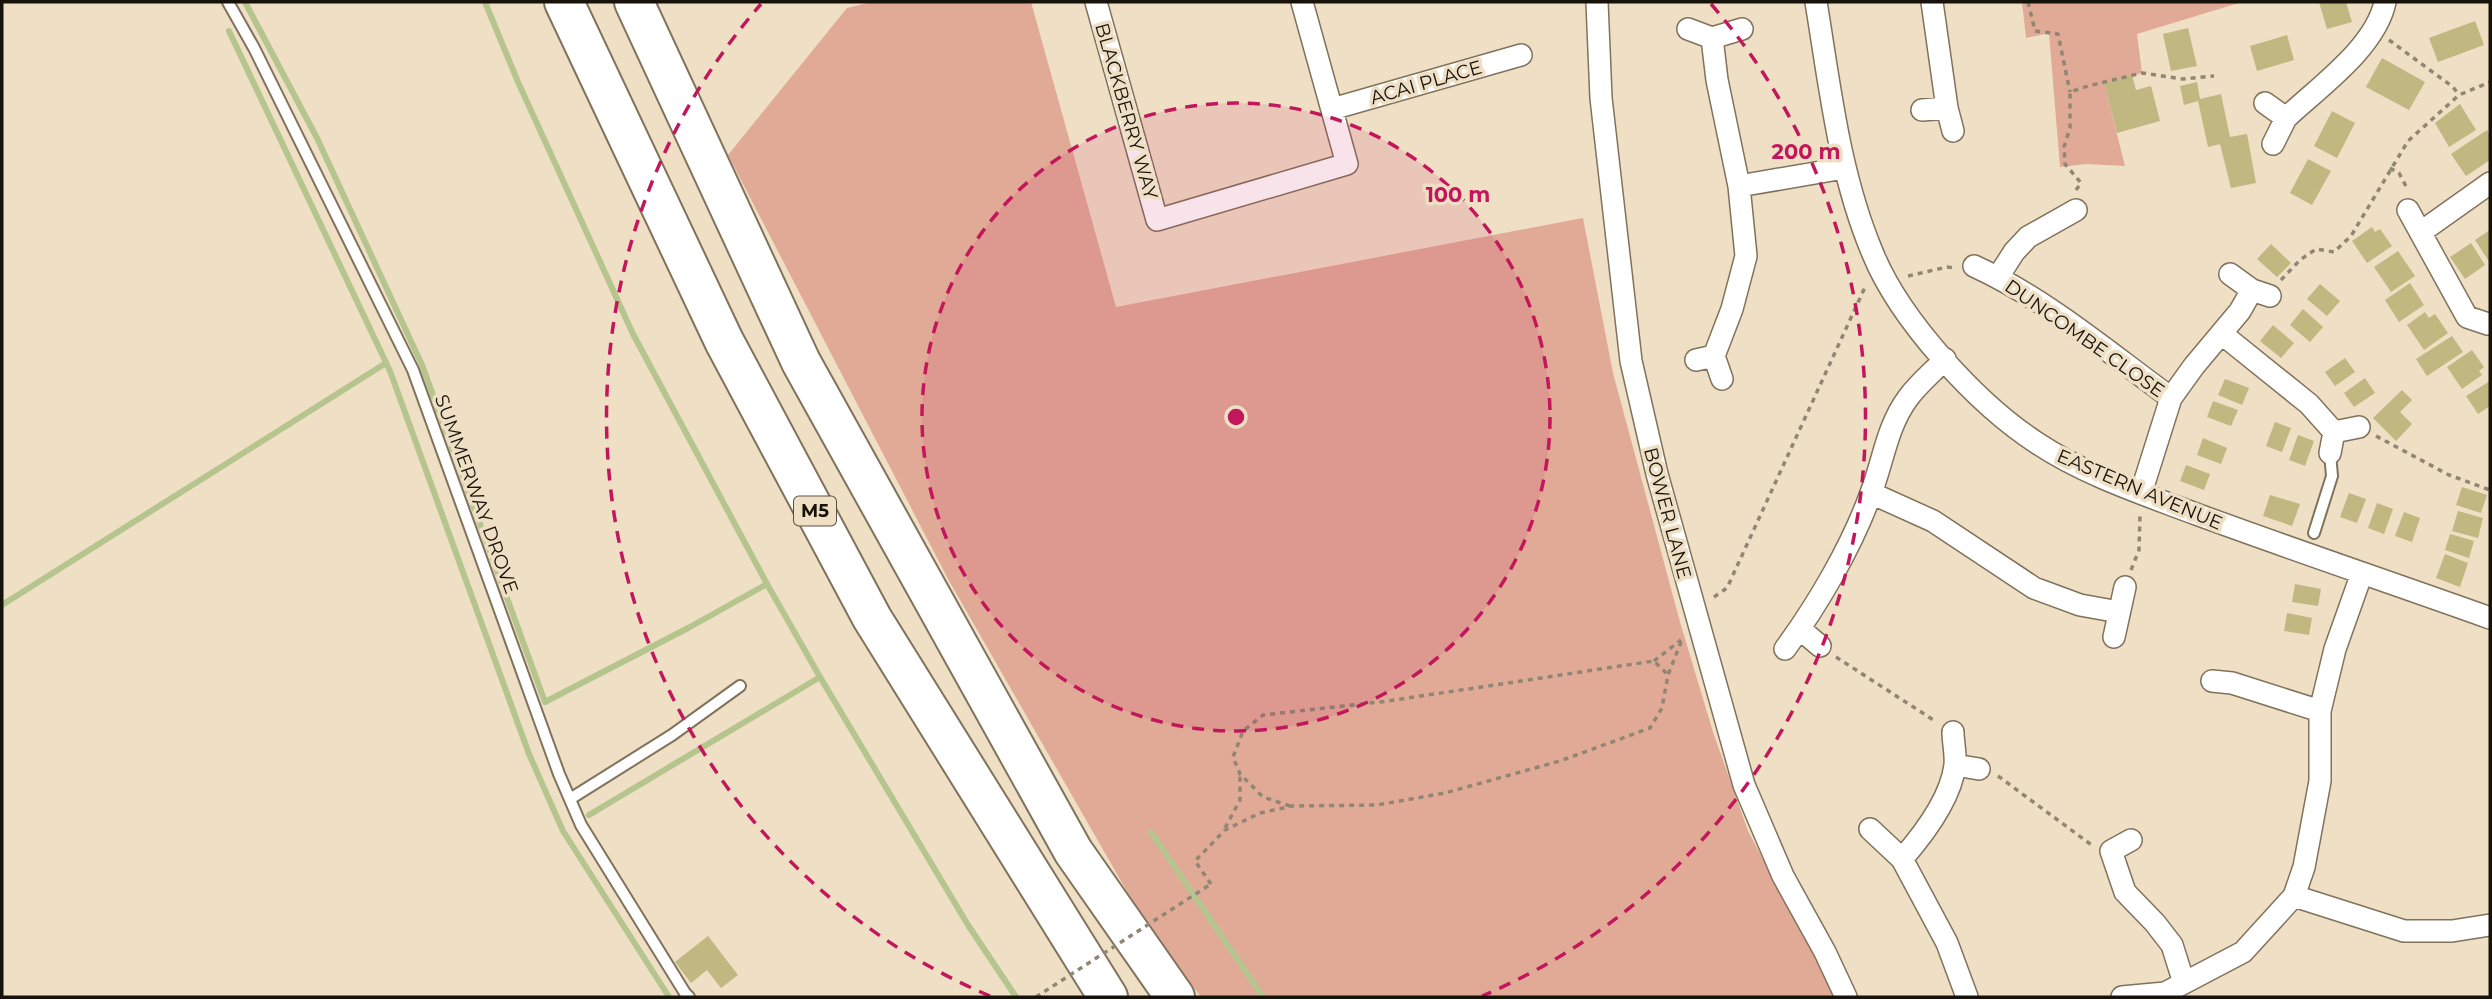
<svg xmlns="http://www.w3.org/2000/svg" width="2492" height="999" viewBox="0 0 2492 999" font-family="Montserrat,sans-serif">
<rect width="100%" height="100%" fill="#eedfc5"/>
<path fill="#e1aa97" d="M872,2H1031L1116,307L1583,218L1613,373L1680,622L1713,732L1748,831L1836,997H1201L1158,940L1125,888L948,579L728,155L847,8Z
M2022,2H2242L2137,34L2142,73L2104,83L2125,166L2086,164L2060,167L2049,33L2026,38Z"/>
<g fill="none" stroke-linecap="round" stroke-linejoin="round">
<path stroke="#b6c48e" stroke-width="6" d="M245,2L317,138L422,365L545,702L690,627L767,584
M485,2L518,82L633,334L767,584L820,677L968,925L1016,997
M229,31L390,371L529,754L563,831L669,997
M2,605L386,363
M589,815L820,677
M1151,832L1263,997"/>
</g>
<path fill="#c1b780" d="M2319,2H2346L2352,22L2327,29Z
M2475,21L2484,45L2438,62L2429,38Z
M2188,28L2197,66L2171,71L2163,34Z
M2287,35L2294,60L2257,71L2250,46Z
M2382,58L2425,82L2409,110L2366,87Z
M2132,75L2136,90L2151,86L2160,121L2117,133L2104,83Z
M2197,82L2200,99L2221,94L2230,137L2247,134L2256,183L2231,188L2220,144L2208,147L2198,101L2184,105L2180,86Z
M2460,104L2476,130L2449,147L2435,123Z
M2332,111L2355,123L2337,158L2314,146Z
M2487,130L2490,136V160L2466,176L2451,154Z
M2308,159L2331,171L2312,205L2290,193Z
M2372,227L2375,232L2380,229L2392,246L2367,263L2352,241Z
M2490,230V263L2475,240Z
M2471,243L2485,265L2465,279L2450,257Z
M2271,244L2291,263L2277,277L2257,259Z
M2398,251L2415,276L2391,292L2374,267Z
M2410,283L2424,305L2399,322L2385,300Z
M2320,284L2340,301L2327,316L2307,299Z
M2303,309L2323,327L2310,342L2290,325Z
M2425,312L2429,318L2435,314L2448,333L2424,350L2407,325Z
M2273,325L2294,343L2281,358L2260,341Z
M2452,336L2463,352L2427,376L2416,359Z
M2472,350L2484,367L2479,371L2482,375L2462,389L2447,367Z
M2345,358L2355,372L2335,386L2325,372Z
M2365,378L2375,393L2354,407L2344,393Z
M2225,379L2249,388L2242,405L2218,395Z
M2490,381V406L2478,414L2466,396Z
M2402,390L2412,400L2400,412L2412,424L2396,441L2373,418Z
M2213,401L2238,410L2231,426L2207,417Z
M2275,422L2291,428L2282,452L2266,446Z
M2298,435L2314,441L2305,466L2289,460Z
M2203,438L2227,448L2221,464L2197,455Z
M2186,465L2210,474L2204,490L2180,481Z
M2462,487L2487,495L2481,513L2456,505Z
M2349,493L2366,499L2357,523L2340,517Z
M2270,495L2300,504L2292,526L2263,516Z
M2377,503L2393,509L2384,534L2368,528Z
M2458,511L2483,518L2478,538L2452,531Z
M2404,512L2420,518L2412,542L2395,536Z
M2450,534L2474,541L2469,558L2445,550Z
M2445,554L2468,563L2460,587L2436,578Z
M2295,584L2321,589L2318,606L2292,602Z
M2287,613L2312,618L2309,635L2284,631Z
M708,936L738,975L721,988L707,970L691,983L675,962Z"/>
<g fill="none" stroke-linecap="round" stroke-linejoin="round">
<defs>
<path id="service" d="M228,2L254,48L413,370L559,774L581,825L685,993L689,997
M2314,533L2332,476L2330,453
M570,799L672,735L740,686"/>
<path id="minor" d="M1096,2L1157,220L1347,164L1302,2
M1597,2L1601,98L1631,361L1657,474L1744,785L1783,876L1825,952L1846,997
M1816,2C1830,87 1839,174 1873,254C1900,320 1977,404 2037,443C2085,475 2143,494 2196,514C2294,550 2392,583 2490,618
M1932,2L1947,108L1953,131
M1688,29L1712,38
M2265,103L2286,118C2319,87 2376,47 2385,2
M1332,109L1521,55
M1922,110L1947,108
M2273,144L2286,118
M1739,186L1844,168
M2408,210L2467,317L2488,324
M2421,232L2490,183
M1974,266C2046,299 2108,352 2171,398
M2230,274L2252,290L2270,296
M1998,277L2014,252L2028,237L2076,210
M2222,334L2309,404L2334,432
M1714,356L1722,379
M1696,360L1714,356L1732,309L1746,256L1739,186L1717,80L1712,38L1742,29
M2334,432L2359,427
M2330,453L2334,432
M1871,493L1933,521L2034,588L2080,605L2119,612
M2141,493L2171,398L2194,366L2240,311L2252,290
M1800,629L1820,646
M2114,637L2125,587
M1785,649C1818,604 1852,546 1871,493C1883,462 1887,426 1908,398C1918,384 1933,372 1945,359
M2212,681L2232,683L2320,711
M1955,765L1979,769
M1870,829L1902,859L1947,943L1967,997
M1902,859C1923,835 1951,798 1955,765C1956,754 1953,742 1953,732
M2294,896L2404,931H2452L2490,925
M2184,983L2243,952L2294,896L2304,867L2320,781V711L2335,649L2362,573
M2122,997L2165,993L2184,983L2172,945L2155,923L2125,892L2111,851L2131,840"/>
<path id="motorway" d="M564,2L724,341L872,618L1108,997
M634,2L801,362L1073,851L1175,997"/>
</defs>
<use href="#service" stroke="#80725b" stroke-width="14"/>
<use href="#minor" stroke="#80725b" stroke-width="24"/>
<use href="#motorway" stroke="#80725b" stroke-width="42"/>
<path stroke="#908673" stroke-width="3.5" stroke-dasharray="5 5" stroke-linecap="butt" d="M2028,2L2035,31L2058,34L2070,92
M2389,40L2453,87L2459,95
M2390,168L2399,173L2408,190
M2076,190L2081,183L2065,164L2064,147L2070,128V92L2088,86L2142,73L2183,79L2214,76
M1908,276L1947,267L1955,268
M2281,280L2300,260L2316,249L2334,252L2351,236L2408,141L2459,95L2490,82
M2376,436L2449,475L2490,490
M2131,570L2139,550L2140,516
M1714,597L1727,588L1866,285
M1836,657L1935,721
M1654,661L1681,640
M1998,776L2093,846
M1290,806L1263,797L1240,774L1233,757L1243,731L1263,715L1388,701L1654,661L1668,675
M1225,828L1240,800V776
M1211,884L1195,861L1225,830L1260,813L1292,806L1377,805L1445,793L1560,761L1650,728L1662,708L1668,675L1681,642"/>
<use href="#service" stroke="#fff" stroke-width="10"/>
<use href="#minor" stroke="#fff" stroke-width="21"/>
<use href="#motorway" stroke="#fff" stroke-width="38"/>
<path stroke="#908673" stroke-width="3.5" stroke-dasharray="5 5" stroke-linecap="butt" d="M1036,997L1211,884"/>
</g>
<circle cx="1236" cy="417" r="314" fill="#c2185b" fill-opacity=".12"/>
<g fill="none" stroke="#c2185b" stroke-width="3.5" stroke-dasharray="12 9">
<circle cx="1236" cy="417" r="314"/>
<path d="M990 996A629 629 0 0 1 761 4M1711 4A629 629 0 0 1 1482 996"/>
</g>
<g text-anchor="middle" stroke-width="7" stroke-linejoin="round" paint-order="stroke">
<rect fill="#eedfc5" stroke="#585042" stroke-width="2" x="794" y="496.5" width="42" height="29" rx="5"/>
<g font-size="18" font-weight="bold" fill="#18130a">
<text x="815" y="517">M5</text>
</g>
<g font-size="19" fill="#18130a" stroke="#eedfc5">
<text transform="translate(1426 82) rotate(-16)" y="7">ACAI PLACE</text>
<text transform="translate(1127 111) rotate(74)" y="7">BLACKBERRY WAY</text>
<text transform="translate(2085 338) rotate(35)" y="7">DUNCOMBE CLOSE</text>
<text transform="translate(2140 489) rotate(23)" y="7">EASTERN AVENUE</text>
<text transform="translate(477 494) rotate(70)" y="7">SUMMERWAY DROVE</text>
<text transform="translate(1668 513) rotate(75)" y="7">BOWER LANE</text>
</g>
</g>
<circle cx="1236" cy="417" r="10" fill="#c2185b" stroke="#eedfc5" stroke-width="3.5"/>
<g font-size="21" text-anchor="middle" font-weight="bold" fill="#c2185b" stroke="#eedfc5" stroke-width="7" stroke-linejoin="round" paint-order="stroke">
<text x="1806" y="159">200 m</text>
<text x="1458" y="202">100 m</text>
</g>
<rect width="2492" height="999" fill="none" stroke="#18130a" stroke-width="7"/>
</svg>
